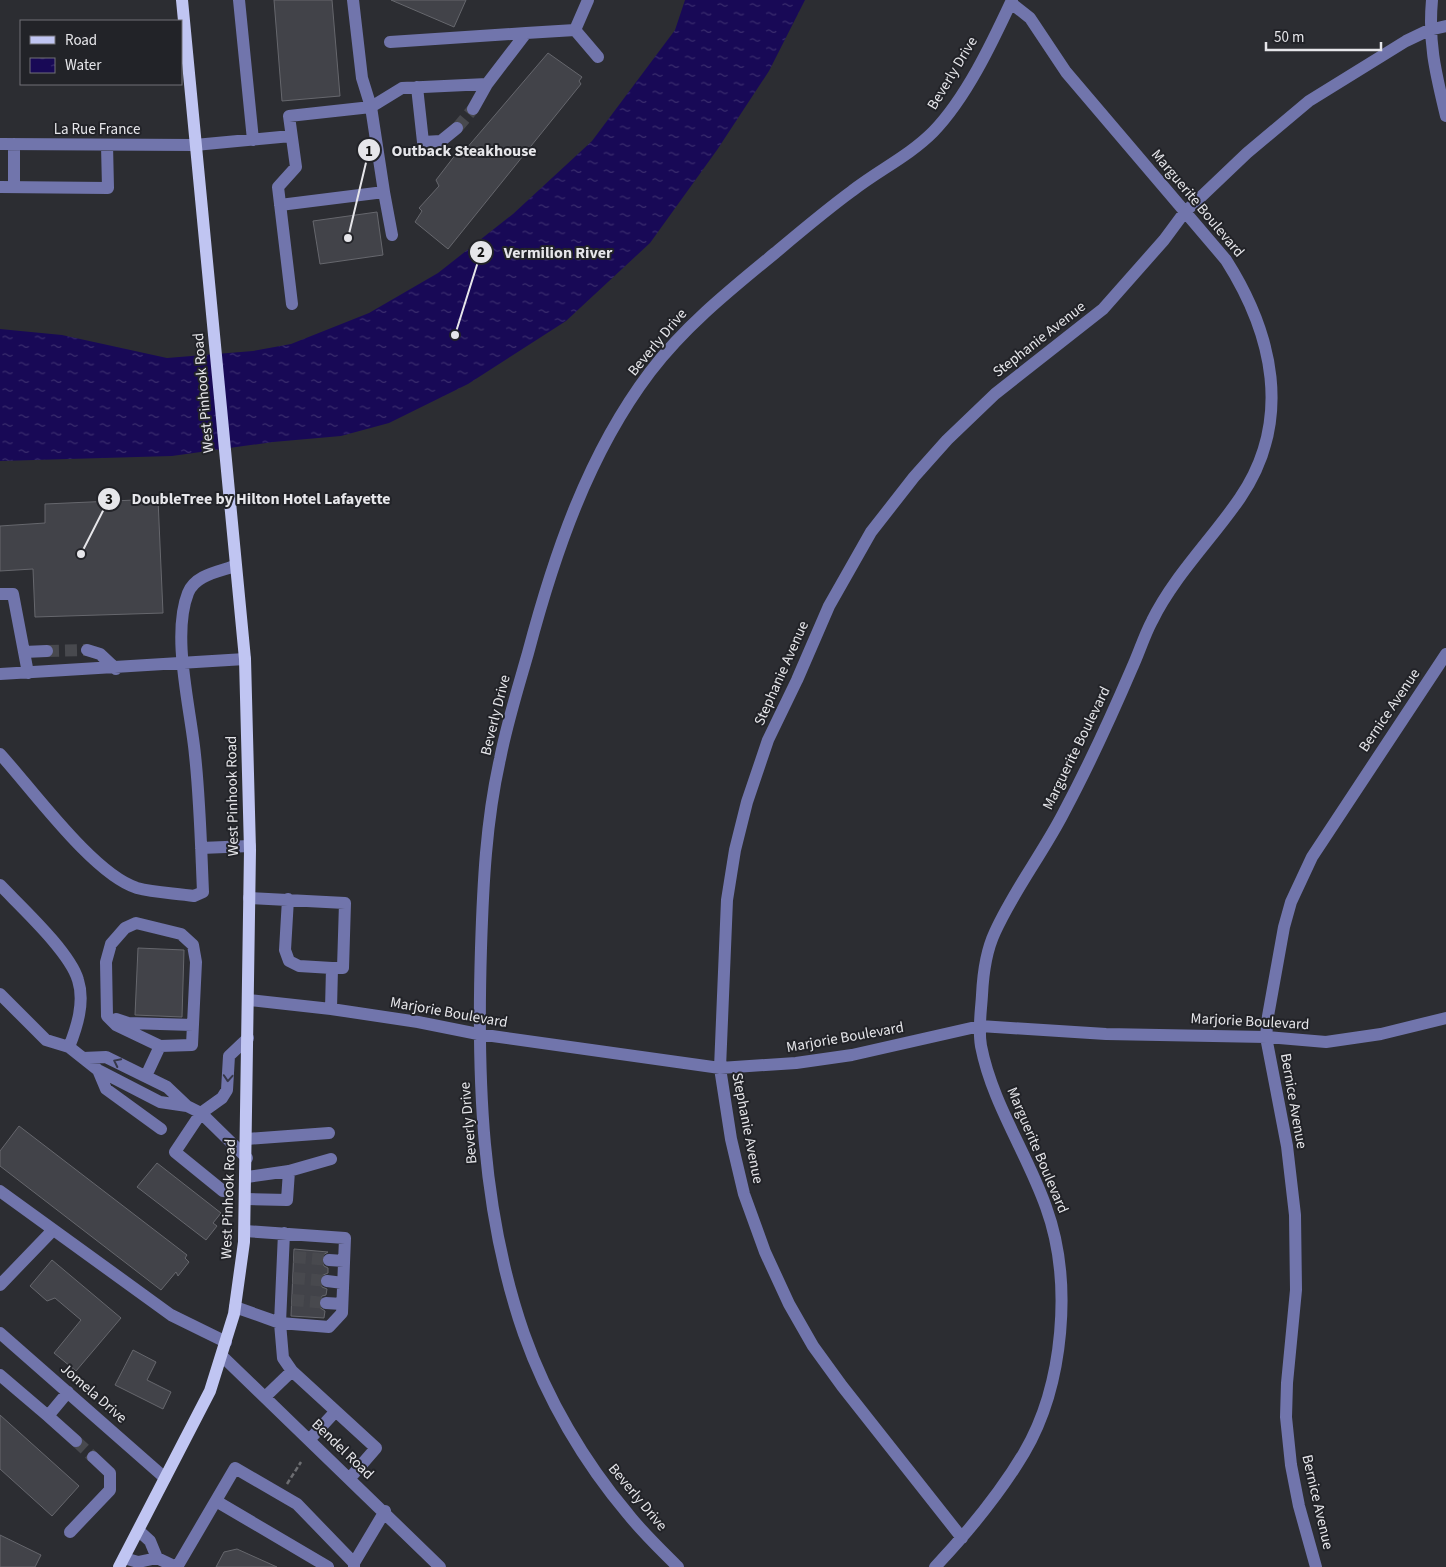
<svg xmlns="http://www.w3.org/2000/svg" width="1446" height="1567" viewBox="0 0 1446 1567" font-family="'Source Sans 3',sans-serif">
<defs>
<pattern id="water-ripples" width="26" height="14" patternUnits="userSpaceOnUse" patternTransform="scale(1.25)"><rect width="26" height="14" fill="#180956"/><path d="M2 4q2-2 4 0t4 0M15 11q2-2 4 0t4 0" fill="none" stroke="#3a2d6e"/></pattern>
</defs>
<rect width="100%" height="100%" fill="#2c2d32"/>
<path fill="url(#water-ripples)" d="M685,0H805L769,71L717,150L650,243L566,321L468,384L389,423L341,436L273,442L172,456L0,461V329L62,335L167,358L253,351L291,344L369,313L438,273L513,214L592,141L675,30Z"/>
<path fill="#424349" stroke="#66676d" d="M274,0H332L340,96L282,101Z
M391,0H466L454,27Z
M548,53L582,77L579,81L581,84L448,249L415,222L422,211L419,208L439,186L436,180L456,154L460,156Z
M377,212L383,255L320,264L313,221Z
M158,499L163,613L35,617L33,569L0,571V526L45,523V504Z
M138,948L184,950L182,1017L135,1015Z
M19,1126L187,1255L185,1258L189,1262L178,1276L176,1272L161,1290L0,1166V1151Z
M157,1163L221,1213L213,1223L217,1226L206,1240L137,1187Z
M294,1249L328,1252L323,1255L321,1260L324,1266L328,1268V1273L321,1276L319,1280L322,1287L327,1289L326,1295L322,1296L318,1302L319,1307L325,1311L324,1318L291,1316Z
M52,1260L121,1318L76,1371L54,1353L81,1320L55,1298L47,1301L30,1286Z
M133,1350L156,1362L147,1380L171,1392L163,1409L115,1385Z
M0,1415L79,1486L52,1516L0,1469Z
M0,1535L41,1555L35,1567H0Z
M237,1549L277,1567H216L224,1552Z"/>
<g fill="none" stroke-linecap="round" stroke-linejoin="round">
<path stroke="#48494e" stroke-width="12" stroke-dasharray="12 6" stroke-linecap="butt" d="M457,128L473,109
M47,651L87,650
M294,1257L329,1260
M293,1278L327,1281
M292,1300L326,1303
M76,1441L93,1457"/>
<path stroke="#6d6e72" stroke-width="2.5" stroke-dasharray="5 2.5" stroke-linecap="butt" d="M287,1484L301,1462"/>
<path stroke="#7175ac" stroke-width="12" d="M239,0L253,140
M353,0L362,78L371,107L402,88L487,84L526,33L575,30L588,0
M1432,0C1428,44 1436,74 1446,116
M575,30L598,57
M390,42L526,33
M417,87L423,142L441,141L457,128
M473,109L487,84
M0,144L195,145L291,136
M14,144V187
M0,187L108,188L107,145
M384,192L392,235
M280,205L384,192L371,107L289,116L296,167L278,187L292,304
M0,594H13L28,673
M87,650L100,654L116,669
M24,652L47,651
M0,674L245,659
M0,754C32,789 94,875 137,888C155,893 176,893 194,896L203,892C201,847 200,801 195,755C191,710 171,636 188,593C195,575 218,572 235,566
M201,848L250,846
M0,885C21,907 70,952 78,980C85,1002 77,1027 69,1047
M249,898L345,903L343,968H332L331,1009
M288,899L285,950L289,961L299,966L332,968
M0,994L46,1040L69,1047L98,1070L160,1102L187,1106L201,1113L247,1158
M249,1000L331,1009L418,1022L478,1034L720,1068L796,1063L852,1055L980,1026L1106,1034L1266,1037L1326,1042L1381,1034L1446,1018
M116,1019L128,1023L193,1025
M83,1058L106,1057L167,1087L187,1106
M98,1070L106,1089L161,1129
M146,1076L160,1046L116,1025L107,1016L106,962L111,944L125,928L136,923L181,934L193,945L196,962L192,1045L160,1046
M247,1139L329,1133
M247,1177L289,1171L331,1159
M0,1191L171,1315L226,1342
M223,1191L175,1152L201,1113L222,1098L227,1090L229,1056L248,1038
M246,1199L287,1200L289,1171
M284,1233L280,1323L283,1358L292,1371L376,1448L350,1478
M329,1260L344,1261
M327,1281L343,1283
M0,1285L53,1230
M326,1303L342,1304
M235,1307L280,1323L329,1327L342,1313L345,1238L245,1231
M0,1333L165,1478
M222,1356L440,1567
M0,1375L48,1416
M68,1392L48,1416L76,1441
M265,1397L292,1371
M310,1439L335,1412
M216,1501L328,1567
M139,1531L150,1541L157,1558
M70,1532L110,1490V1473L93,1457
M962,1538L842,1386L813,1346L789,1304L765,1252L744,1194L731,1139L720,1068L727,900L735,850L747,802L768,740L797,680L829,606L871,532L914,477L947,440L995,394L1103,309L1164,240L1184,213L1247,153L1309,101L1406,41L1429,30L1446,26
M124,1558L138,1562L157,1558L176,1567
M177,1567L235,1468L297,1504L354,1563
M354,1567V1563L385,1511
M678,1567C661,1550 643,1533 628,1514C584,1462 547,1399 524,1334C481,1211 477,1077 481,948C483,885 486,821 500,759C507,723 518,688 528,653C554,555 588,454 650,372C685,326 730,290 775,253C800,232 826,210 852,191C879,170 909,156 933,132C966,98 992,43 1012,0
M935,1567C969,1531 999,1495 1024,1453C1064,1385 1073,1281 1046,1207C1027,1153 992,1103 981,1046C978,1029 981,1012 982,995C983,974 986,951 995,932C1014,890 1043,853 1064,812C1089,765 1111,717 1132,668C1139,653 1144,636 1152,621C1174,576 1212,539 1240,498C1293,420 1273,334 1226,260L1066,72L1030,18L1011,3
M1316,1567L1299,1506L1291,1465L1286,1417L1287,1383L1296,1290L1295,1215L1287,1146L1266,1037L1268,1016L1284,927L1291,902L1312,857L1446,654"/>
<path stroke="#c0c5f2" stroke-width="12" d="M119,1567L210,1391L234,1314L244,1242L250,850L245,659L182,0"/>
</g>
<defs><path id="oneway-chevron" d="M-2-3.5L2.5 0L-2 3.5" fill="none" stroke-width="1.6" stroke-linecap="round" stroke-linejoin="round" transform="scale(1.25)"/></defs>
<g stroke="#363849">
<use href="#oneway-chevron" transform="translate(117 1062) rotate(-154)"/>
<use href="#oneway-chevron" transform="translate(228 1078) rotate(94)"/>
</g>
<g text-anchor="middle" stroke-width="4" stroke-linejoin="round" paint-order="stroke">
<g font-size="15" fill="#e6e6ea" stroke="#222328">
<text transform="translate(952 73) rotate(-59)" y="5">Beverly Drive</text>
<text x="97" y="134">La Rue France</text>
<text transform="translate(1198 203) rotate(50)" y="5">Marguerite Boulevard</text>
<text transform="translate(1039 339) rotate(-38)" y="5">Stephanie Avenue</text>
<text transform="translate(657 342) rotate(-50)" y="5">Beverly Drive</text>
<text transform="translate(203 393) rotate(-95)" y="5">West Pinhook Road</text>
<text transform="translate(781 673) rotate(-66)" y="5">Stephanie Avenue</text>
<text transform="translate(1389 710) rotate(-56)" y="5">Bernice Avenue</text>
<text transform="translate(495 715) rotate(-76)" y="5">Beverly Drive</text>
<text transform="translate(1076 748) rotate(-64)" y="5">Marguerite Boulevard</text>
<text transform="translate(232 796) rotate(-91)" y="5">West Pinhook Road</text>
<text transform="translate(449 1012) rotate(10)" y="5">Marjorie Boulevard</text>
<text transform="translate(1250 1021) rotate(3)" y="5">Marjorie Boulevard</text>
<text transform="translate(845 1037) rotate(-10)" y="5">Marjorie Boulevard</text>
<text transform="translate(1294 1101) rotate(80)" y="5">Bernice Avenue</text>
<text transform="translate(468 1123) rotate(-95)" y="5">Beverly Drive</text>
<text transform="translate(748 1128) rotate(79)" y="5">Stephanie Avenue</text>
<text transform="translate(1038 1150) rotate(67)" y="5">Marguerite Boulevard</text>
<text transform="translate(228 1199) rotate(-88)" y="5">West Pinhook Road</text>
<text transform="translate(94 1393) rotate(41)" y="5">Jomela Drive</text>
<text transform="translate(343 1449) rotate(44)" y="5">Bendel Road</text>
<text transform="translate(638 1497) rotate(50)" y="5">Beverly Drive</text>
<text transform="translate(1318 1502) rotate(77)" y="5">Bernice Avenue</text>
</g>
</g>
<path fill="none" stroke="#e6e6ea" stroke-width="2" d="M348 238L369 150M455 335L481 252M81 554L109 499"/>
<g fill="#e6e6ea" stroke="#222328" stroke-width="2">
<circle cx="348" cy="238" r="5"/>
<circle cx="455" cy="335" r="5"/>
<circle cx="81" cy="554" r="5"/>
<circle cx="369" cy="150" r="12"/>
<circle cx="481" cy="252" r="12"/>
<circle cx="109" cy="499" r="12"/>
</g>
<g font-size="15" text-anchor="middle" font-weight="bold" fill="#111">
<text x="369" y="156">1</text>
<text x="481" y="257">2</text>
<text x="109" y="504">3</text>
</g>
<g font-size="16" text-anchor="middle" font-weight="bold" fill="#e6e6ea" stroke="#222328" stroke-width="4" stroke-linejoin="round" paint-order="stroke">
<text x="464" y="156">Outback Steakhouse</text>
<text x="558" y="258">Vermilion River</text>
<text x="261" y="504">DoubleTree by Hilton Hotel Lafayette</text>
</g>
<rect x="20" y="20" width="162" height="65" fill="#222328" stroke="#707176"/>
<rect x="30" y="36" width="25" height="8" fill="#c0c5f2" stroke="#707176"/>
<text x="65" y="45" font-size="15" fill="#e6e6ea">Road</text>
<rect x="30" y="58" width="25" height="15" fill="url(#water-ripples)" stroke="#707176"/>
<text x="65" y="70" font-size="15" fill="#e6e6ea">Water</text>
<path d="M1266 42v8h115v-8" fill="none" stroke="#e6e6ea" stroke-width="2.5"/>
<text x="1274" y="42" font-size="15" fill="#e6e6ea" stroke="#222328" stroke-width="4" paint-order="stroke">50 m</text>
</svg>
